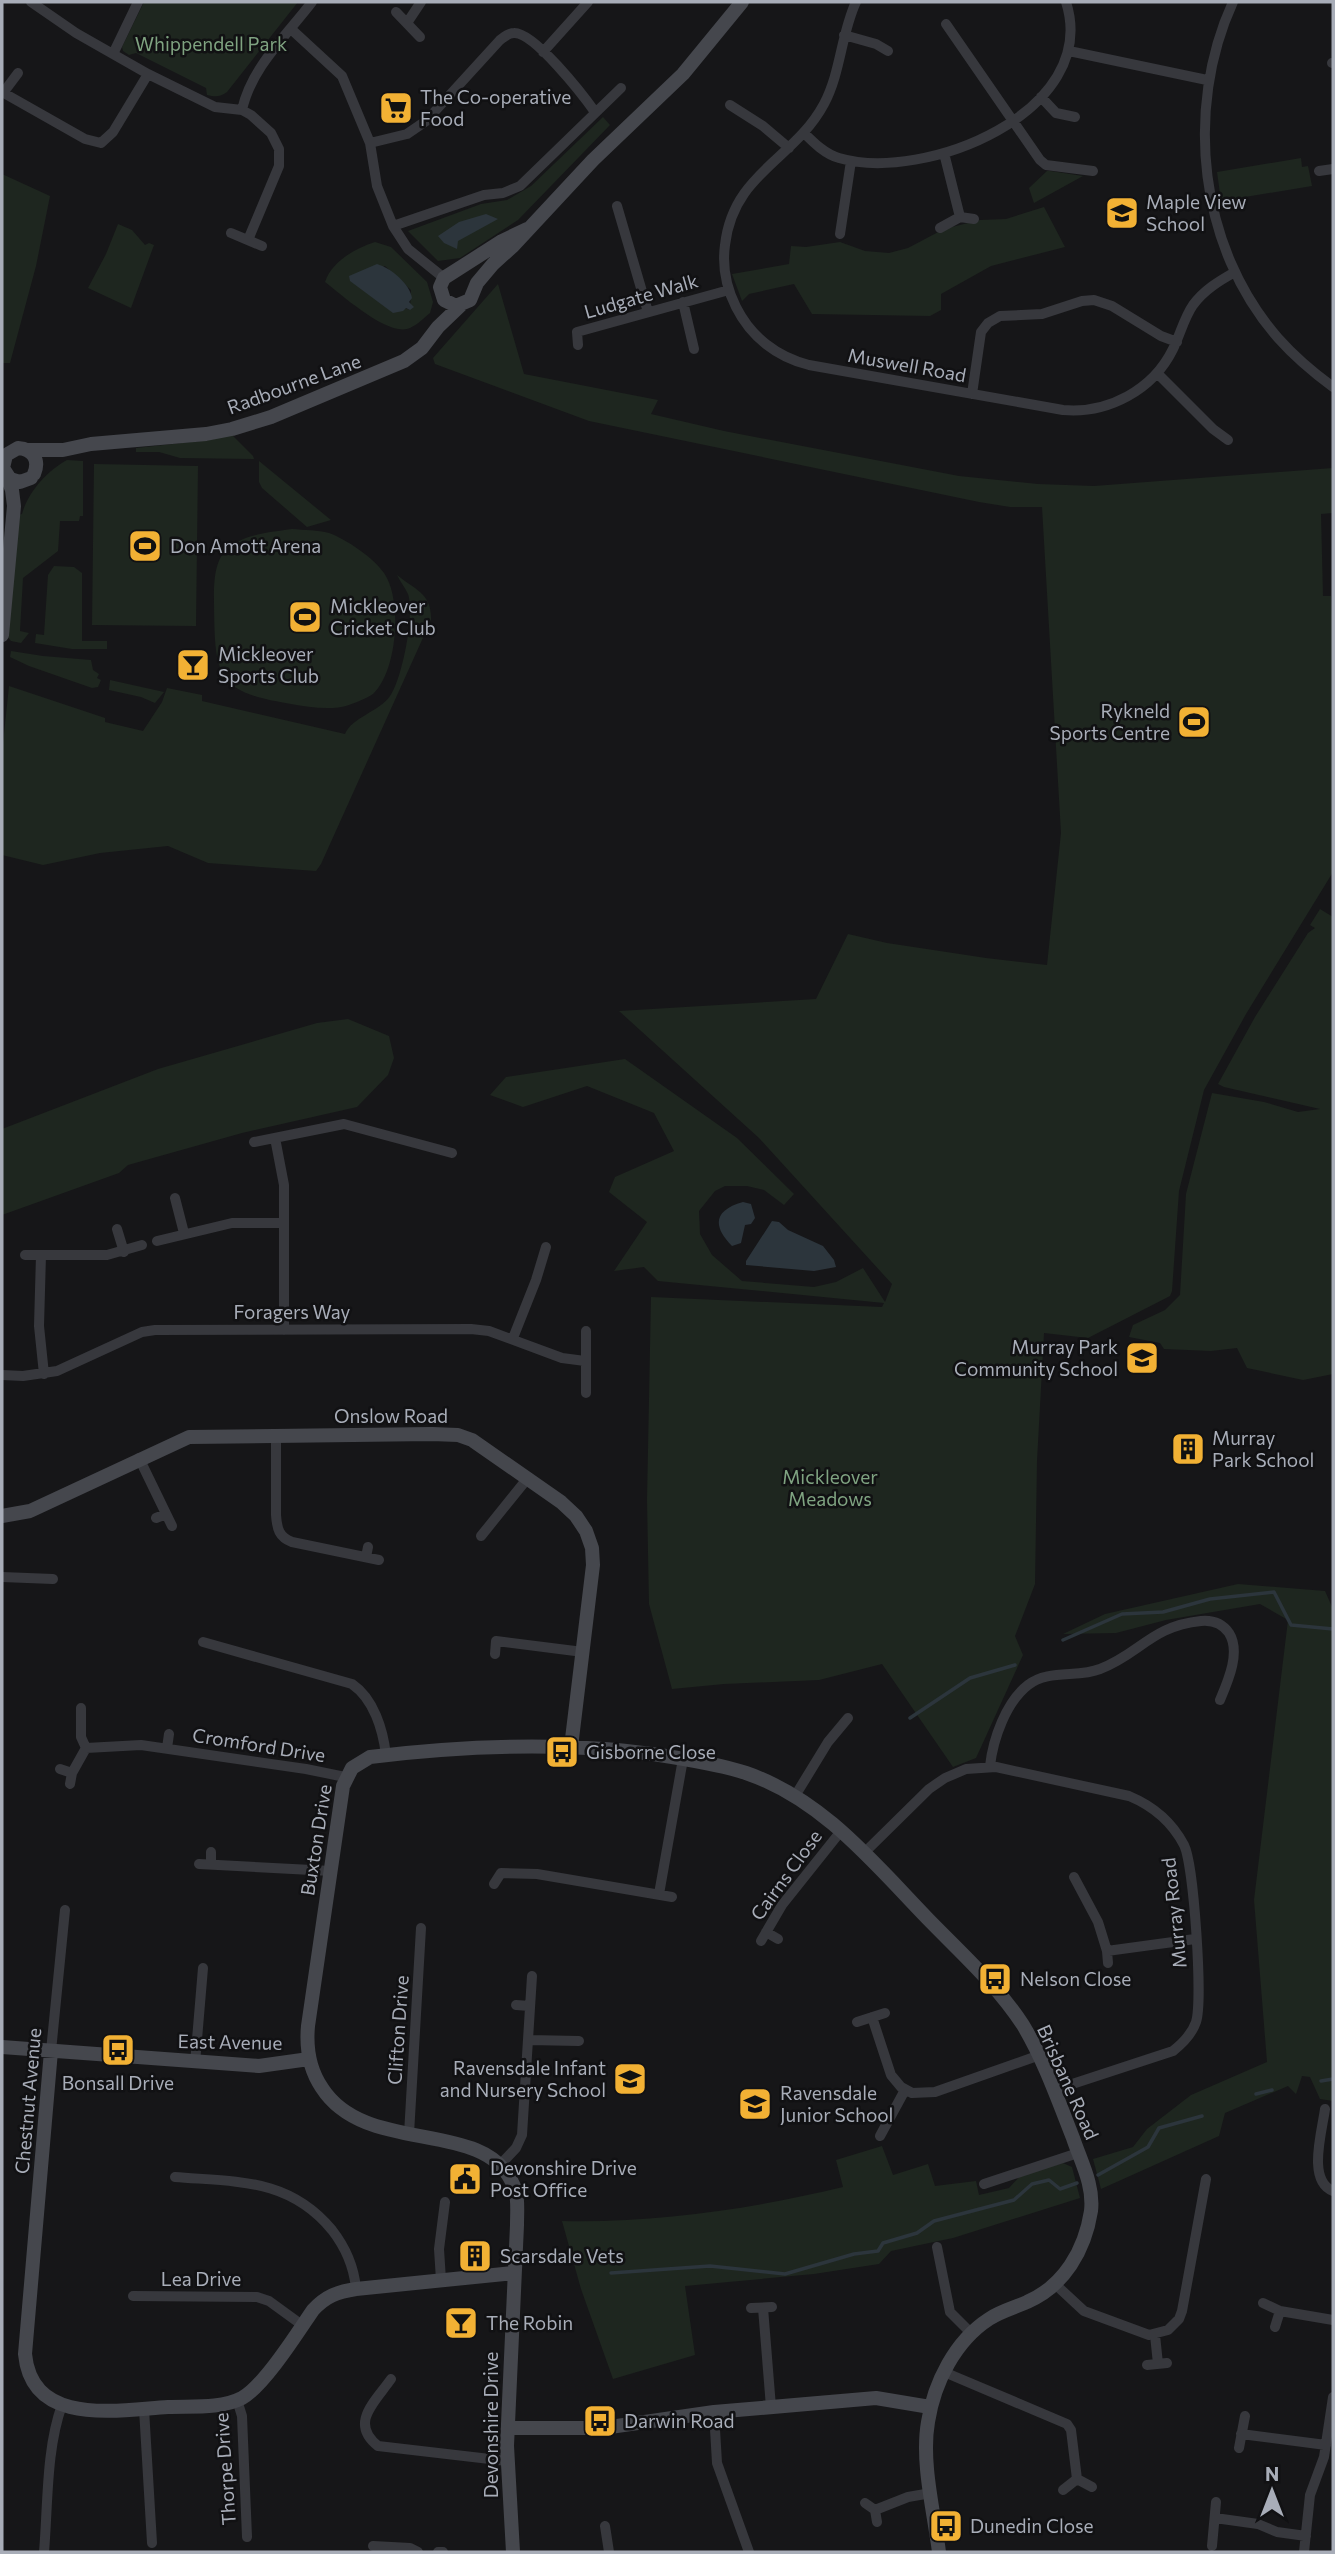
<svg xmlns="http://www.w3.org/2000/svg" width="1335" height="2554" viewBox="0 0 1335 2554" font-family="Commissioner,sans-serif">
<rect width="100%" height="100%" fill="#161618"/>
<path fill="#1e261f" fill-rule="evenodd" d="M144,2H298L227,92C220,97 216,97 207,95L206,88L136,53L129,55L123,51L122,47Z
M603,117L610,125L518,220L460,258L438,261L408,231L481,204L507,200L531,186Z
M1301,158L1302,167L1308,166L1312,186L1221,201L1217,172Z
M1047,171H1050L1083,176L1034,203L1029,188Z
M2,174L50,196L36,266L10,363H2Z
M1044,207L1065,247L991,266L941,294V310L930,316L812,314L794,284L749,294L742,301L732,274L789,264L791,246L806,247L840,242L865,251L889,253L908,248L944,229L980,220L1006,219Z
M118,224L132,230L145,245L149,243L154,245L131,308L88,288L106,254Z
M375,242L391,247L427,282L433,302L430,313C424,318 415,327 407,329C385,334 342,295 325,282C332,261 356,248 375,242ZM385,266L411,290L410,310L372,295L351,281Z
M498,284L524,374L658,400L651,414L724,431L959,476L1038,484L1094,486L1333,468V513L1321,514L1323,596H1331L1333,635V872L1246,1014L1204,1090L1179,1191L1172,1291L1170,1296L1088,1338L1044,1333L1037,1461L1035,1584L1015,1636L1023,1655L976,1758L953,1767L882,1664L819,1680L724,1684L672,1689L649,1604L647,1500L651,1297L882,1307L884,1303L658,1281L644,1267L614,1271L647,1222L609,1192L615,1177L674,1151L654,1113L587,1086L523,1107L490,1095L506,1077L625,1059L737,1138L794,1194L784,1205L764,1190L747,1186H725L715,1191L699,1211L700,1234L712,1255L742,1281L814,1287L836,1282L863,1268L885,1302L892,1284L759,1138L619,1011L816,999L848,934L887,943L986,958L1047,965L1061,833L1042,507H1010L979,502L589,421L435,364L433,358Z
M231,434L253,456L254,459L180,458L159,452H136V448L210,440Z
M67,460L83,461V516H80L79,521H60L58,551L23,578L20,631L29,633L21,643L11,641L7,636L18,515L22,514C28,492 47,471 67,460Z
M259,461L331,520L307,527L262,488L259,482Z
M94,464L198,466L196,626L92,625Z
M292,529C304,530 318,530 329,533C346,539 374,558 384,573C403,600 397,672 373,694C367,698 355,703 349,705C331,711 309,707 291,704C216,692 215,676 214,604C214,587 213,562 227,549C243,534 272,532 292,529Z
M54,566L74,567L82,573V641H107V649H72L35,643L36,634L44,635L48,575Z
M397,575C415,590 432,593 431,620L321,864L316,871L208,863L168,846L100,853L43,865L2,855V753L9,686L105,718V722L143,731L162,702L167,688L202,695V701L345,734C352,717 379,712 390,696C402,679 415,614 408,594C405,588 400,581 397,575Z
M11,651L43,656L91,660L93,670L99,674L97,678L101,680L98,687L92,688L29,666L10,657Z
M110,680L164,692L155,703L141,697L109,690Z
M1320,909L1333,917V1374L1303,1380L1247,1368L1237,1348L1211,1351L1164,1349L1160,1343L1129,1337L1133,1325L1165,1310L1180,1295L1186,1194L1212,1093L1264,1102L1298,1112L1320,1109L1224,1087L1218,1084L1255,1017L1308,933L1315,928L1310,925Z
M348,1019L389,1036L394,1058L388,1075L357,1107L242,1133L128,1165L119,1173L2,1215V1129L158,1069L317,1023Z
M1238,1584L1325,1591L1333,1609V2101L1320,2099L1310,2077L1302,2076L1296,2094L1288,2086L1225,2113L1219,2136L1101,2189L1093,2159L1133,2147L1147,2129L1191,2095L1267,2062L1254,1900L1288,1620L1260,1604L1166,1620L1116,1633L1063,1634L1105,1614Z
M882,2146L893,2175L928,2164L935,2186L976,2181L979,2195L1009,2188L1021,2175L1063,2163L1072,2167L1080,2198L953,2238L891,2251L879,2264L814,2274L685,2286L695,2355L613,2379L581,2289L562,2221C657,2223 751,2209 843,2187L836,2160Z"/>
<path fill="#2c353c" d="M486,214L498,219L458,241L457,249L444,243L438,236L459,222Z
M377,264C391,268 410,284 412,298L409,302L414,307L410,310L406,308L403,311L393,313L350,281L349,276Z
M743,1202L751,1204L755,1218L751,1224L745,1225L741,1243L732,1246C712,1226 714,1210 743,1202Z
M772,1221L779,1222L788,1230L823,1246L834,1260L836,1267L814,1271L746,1265V1261Z"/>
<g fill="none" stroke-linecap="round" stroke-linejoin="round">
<path stroke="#2c353c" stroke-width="3.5" d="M1063,1640L1122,1614L1163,1612L1210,1599L1274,1592L1291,1625L1333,1629
M910,1718L970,1678L1015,1665
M1321,2081L1333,2079
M1256,2094L1272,2090
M1098,2175L1148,2147L1159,2128L1202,2116
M611,2273L710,2266L785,2274L854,2254L878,2251L883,2243L917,2233L934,2221L1014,2200L1032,2184L1049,2180L1060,2189L1077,2183"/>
<path stroke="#37383d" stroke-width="10" d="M31,2L76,33L148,74L215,107L242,110L251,115L271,133L279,149V166L248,240
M856,2C841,34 841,72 824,104C794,160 733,173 725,245C722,267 726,287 736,307C751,337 777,357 809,365L1063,410C1108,414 1153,390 1173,349C1180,335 1184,318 1193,305C1204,290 1219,281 1235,272
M1233,2C1184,109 1199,248 1278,338C1294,356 1314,373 1333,387
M396,12L420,37
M407,23L421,2
M946,24L1040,160L1046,165L1093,171
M291,29L342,76L370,143L377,186L393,226L408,249L444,278
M844,35L876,44L888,51
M1069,51L1207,80
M543,52L588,2
M113,54L138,2
M1332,63H1333
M2,92L85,139L101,143L113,132L148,74
M3,93L18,73
M1041,97L1056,113L1075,117
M730,105L763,126L789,148
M242,110C251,68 286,36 312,2
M804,133C814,143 825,154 839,158C924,183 1101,112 1066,2
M370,143L407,134L426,121L500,40C504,37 508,33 514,33C534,32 583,95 595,112
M944,153L960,217
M1319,171L1333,169
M617,206L648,312
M393,226L484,195L503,193L520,186L621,88
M940,228L960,217L974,219
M231,233L262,246
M840,234L851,161
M683,302L694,349
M578,345L577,332L729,290
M1157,373L1213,429L1228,440
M972,394L981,332L988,323L1000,316L1042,314L1082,301L1094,300L1112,306L1161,336L1177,342
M275,1138L284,1185V1330
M254,1142L344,1124L452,1153
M175,1198L184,1233
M117,1229L124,1252
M157,1241L232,1223H284
M25,1255H107L142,1245
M41,1255L39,1326L44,1374
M586,1331V1393
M513,1338L536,1280L546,1247
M2,1375L23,1376L57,1371L142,1332L155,1330L471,1329L489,1331L562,1358L585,1361
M276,1435V1515C277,1529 279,1537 292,1542L379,1560
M139,1458L172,1526
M156,1518L166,1514
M481,1536L527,1479
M366,1557L368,1547
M2,1577L53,1579
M203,1642L352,1684C374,1699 383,1730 386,1755
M495,1654L496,1641L583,1652
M86,1748L141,1745L306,1769L345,1777
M167,1748L169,1734
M990,1766C993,1739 1006,1702 1028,1685C1048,1669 1078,1678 1100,1669C1140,1654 1151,1626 1201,1621C1212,1620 1222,1623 1229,1633C1241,1652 1228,1681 1220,1700
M60,1769L72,1773
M70,1784L72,1773L86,1748L81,1737V1708
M795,1796L828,1742L848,1718
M864,1853L929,1789L945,1778L966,1769L996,1767L1129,1796C1153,1806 1172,1822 1184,1845C1194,1865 1203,2001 1196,2022C1192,2034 1183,2043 1173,2051L1054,2090
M199,1864L331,1871
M211,1865V1852
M1074,1877L1098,1922L1107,1951L1195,1939
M494,1884L501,1873L537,1874L672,1897
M659,1894L683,1759
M766,1932L778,1939
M761,1941L782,1905L841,1831
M1107,1951L1108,1963
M516,2005L530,2006
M872,2017L891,2075L901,2087L912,2093L935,2092L1040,2055
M857,2022L885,2013
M529,2040L579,2041
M51,2051L65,1910
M195,2063L203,1968
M1325,2109C1322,2132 1307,2181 1333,2191
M409,2134L421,1928
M880,2136L905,2090
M500,2165L516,2148L522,2135L532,1976
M175,2177C237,2182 289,2178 332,2230C346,2248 354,2266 356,2289
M984,2184L1078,2153
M937,2247L950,2312L971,2333
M441,2280L439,2249L445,2202
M1055,2284L1084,2311L1149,2335L1168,2330L1179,2319L1182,2311L1206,2179
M133,2296L257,2297L269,2301L302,2325
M1263,2303L1280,2311L1333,2320
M751,2308L772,2307
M763,2308L771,2407
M1275,2327L1280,2311
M1155,2335L1158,2364
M1147,2365L1167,2363
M944,2372L1067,2424L1071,2430L1077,2479L1063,2490
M391,2379C375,2402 349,2423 378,2446L507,2461
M237,2400L242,2416L247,2537
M144,2409L152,2543
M714,2412L717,2463L749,2552
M1241,2434L1326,2445
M1239,2448L1245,2416
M1077,2479L1092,2487
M865,2503L875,2510L877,2522
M875,2510L908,2497L931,2493
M1215,2518L1258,2524L1277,2532L1306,2536
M605,2526L609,2552
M373,2546L410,2548L418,2552
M1212,2546L1216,2502
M44,2552C48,2506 46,2449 62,2405
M438,2552H443
M1304,2552L1310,2495L1324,2457L1333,2397"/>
<path stroke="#45474d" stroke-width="14" d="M527,229L502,241L444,278L440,287L444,300L456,306L470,300L477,283L493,264L513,246L593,160L683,74L742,2
M27,450H63L91,444L206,434L232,429L271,417L404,361L422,348L438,327L461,305
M31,478L20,482L10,479L3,468L6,455L18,448C33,449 40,460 34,474
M2,635L14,506L12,490L6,475
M2,1516L30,1511L189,1437L432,1434L458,1435L472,1440L561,1502L576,1516L586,1531L592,1548L593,1565L571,1747
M2,2047L259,2066L309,2059
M51,2051L25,2354C32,2427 117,2410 168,2407C191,2406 221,2409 242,2398C264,2386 298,2332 313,2310C326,2296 337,2292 356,2289L514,2273
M508,2428H603L714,2412L876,2398L930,2407
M513,2552L507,2446L517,2225C517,2210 519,2195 512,2182C482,2118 366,2156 322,2088C309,2069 306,2048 308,2026L343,1786L352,1768L370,1757C470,1745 573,1741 672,1757C697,1761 722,1765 746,1773C822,1799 873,1862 927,1918C960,1952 997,1985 1023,2025C1044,2060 1058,2100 1073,2138C1081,2162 1094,2185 1091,2211C1085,2250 1064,2286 1027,2302C1014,2308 1001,2311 989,2319C955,2341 934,2383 928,2422C921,2462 934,2512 939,2552"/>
</g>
<defs>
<symbol id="supermarket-square" viewBox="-11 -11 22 22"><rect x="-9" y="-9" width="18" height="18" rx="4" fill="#f2b134" stroke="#111113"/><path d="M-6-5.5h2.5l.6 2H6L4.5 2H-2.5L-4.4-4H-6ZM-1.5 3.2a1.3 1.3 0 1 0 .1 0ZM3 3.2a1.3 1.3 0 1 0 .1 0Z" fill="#111"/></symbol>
<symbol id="school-square" viewBox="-11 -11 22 22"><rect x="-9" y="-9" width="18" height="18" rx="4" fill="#f2b134" stroke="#111113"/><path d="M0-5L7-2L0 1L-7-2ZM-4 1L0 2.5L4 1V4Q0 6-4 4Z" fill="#111"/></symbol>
<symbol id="stadium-square" viewBox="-11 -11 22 22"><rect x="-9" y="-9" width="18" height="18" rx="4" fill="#f2b134" stroke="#111113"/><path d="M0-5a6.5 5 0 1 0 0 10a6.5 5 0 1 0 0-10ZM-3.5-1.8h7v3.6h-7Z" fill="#111"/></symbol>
<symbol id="bar-square" viewBox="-11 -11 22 22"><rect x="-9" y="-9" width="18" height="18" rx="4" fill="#f2b134" stroke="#111113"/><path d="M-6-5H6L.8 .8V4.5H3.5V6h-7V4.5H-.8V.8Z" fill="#111"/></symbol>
<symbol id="building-square" viewBox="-11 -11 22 22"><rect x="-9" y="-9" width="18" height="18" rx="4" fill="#f2b134" stroke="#111113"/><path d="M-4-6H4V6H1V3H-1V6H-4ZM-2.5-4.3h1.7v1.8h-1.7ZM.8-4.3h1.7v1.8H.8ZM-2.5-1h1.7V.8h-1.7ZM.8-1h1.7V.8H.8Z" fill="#111"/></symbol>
<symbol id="bus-square" viewBox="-11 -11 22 22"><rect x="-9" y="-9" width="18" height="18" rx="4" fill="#f2b134" stroke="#111113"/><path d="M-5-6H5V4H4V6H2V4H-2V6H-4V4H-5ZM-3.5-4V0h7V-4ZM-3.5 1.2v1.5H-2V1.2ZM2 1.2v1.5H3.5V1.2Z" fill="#111"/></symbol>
<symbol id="civic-square" viewBox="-11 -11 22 22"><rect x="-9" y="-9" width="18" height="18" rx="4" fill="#f2b134" stroke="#111113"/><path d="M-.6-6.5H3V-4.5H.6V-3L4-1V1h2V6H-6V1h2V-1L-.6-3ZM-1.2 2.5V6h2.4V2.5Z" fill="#111"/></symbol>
</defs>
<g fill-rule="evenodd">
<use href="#supermarket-square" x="377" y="89" width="38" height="38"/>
<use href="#school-square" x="1103" y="194" width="38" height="38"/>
<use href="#stadium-square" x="126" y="527" width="38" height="38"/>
<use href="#stadium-square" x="286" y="598" width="38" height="38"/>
<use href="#bar-square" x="174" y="646" width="38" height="38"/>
<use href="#stadium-square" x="1175" y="703" width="38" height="38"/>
<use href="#school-square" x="1123" y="1339" width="38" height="38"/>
<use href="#building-square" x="1169" y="1430" width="38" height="38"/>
<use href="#bus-square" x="543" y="1733" width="38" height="38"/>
<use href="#bus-square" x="976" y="1960" width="38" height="38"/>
<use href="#bus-square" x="99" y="2031" width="38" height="38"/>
<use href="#school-square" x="611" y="2060" width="38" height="38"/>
<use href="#school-square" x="736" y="2085" width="38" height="38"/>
<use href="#civic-square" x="446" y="2160" width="38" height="38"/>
<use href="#building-square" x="456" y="2237" width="38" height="38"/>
<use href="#bar-square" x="442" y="2304" width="38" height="38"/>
<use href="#bus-square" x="581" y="2402" width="38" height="38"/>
<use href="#bus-square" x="927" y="2507" width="38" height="38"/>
</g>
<g text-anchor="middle" stroke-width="5" stroke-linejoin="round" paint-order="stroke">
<g font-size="19" fill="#7fa381" stroke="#111113">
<text x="211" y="51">Whippendell Park</text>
<text x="830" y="1484">Mickleover<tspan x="830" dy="22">Meadows</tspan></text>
</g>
<g font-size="19" fill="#a8adb8" stroke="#111113" text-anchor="start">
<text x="420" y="104">The Co-operative<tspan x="420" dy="22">Food</tspan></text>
<text x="1146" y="209">Maple View<tspan x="1146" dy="22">School</tspan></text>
<text x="170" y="553">Don Amott Arena</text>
<text x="330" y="613">Mickleover<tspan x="330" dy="22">Cricket Club</tspan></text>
<text x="218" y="661">Mickleover<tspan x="218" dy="22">Sports Club</tspan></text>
<text x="1170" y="718" text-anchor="end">Rykneld<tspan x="1170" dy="22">Sports Centre</tspan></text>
<text x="1118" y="1354" text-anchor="end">Murray Park<tspan x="1118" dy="22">Community School</tspan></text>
<text x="1212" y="1445">Murray<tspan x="1212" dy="22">Park School</tspan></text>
<text x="586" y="1759">Gisborne Close</text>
<text x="1020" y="1986">Nelson Close</text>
<text x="606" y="2075" text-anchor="end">Ravensdale Infant<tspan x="606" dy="22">and Nursery School</tspan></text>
<text x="118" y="2090" text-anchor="middle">Bonsall Drive</text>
<text x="780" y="2100">Ravensdale<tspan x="780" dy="22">Junior School</tspan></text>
<text x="490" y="2175">Devonshire Drive<tspan x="490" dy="22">Post Office</tspan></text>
<text x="500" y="2263">Scarsdale Vets</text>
<text x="486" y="2330">The Robin</text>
<text x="624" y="2428">Darwin Road</text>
<text x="970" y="2533">Dunedin Close</text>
</g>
<g font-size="19" fill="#a8adb8" stroke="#111113">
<text transform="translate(641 296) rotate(-16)" y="7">Ludgate Walk</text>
<text transform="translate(907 365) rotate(10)" y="7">Muswell Road</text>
<text transform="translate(294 384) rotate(-20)" y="7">Radbourne Lane</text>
<text x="292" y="1319">Foragers Way</text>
<text x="391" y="1423">Onslow Road</text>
<text transform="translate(259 1745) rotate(9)" y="7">Cromford Drive</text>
<text transform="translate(316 1840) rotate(-81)" y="7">Buxton Drive</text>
<text transform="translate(786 1875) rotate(-54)" y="7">Cairns Close</text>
<text transform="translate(1174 1913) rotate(-96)" y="7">Murray Road</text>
<text transform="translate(398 2030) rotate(-86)" y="7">Clifton Drive</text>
<text transform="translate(230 2042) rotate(1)" y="7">East Avenue</text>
<text transform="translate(1068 2082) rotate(66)" y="7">Brisbane Road</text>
<text transform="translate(28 2101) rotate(-85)" y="7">Chestnut Avenue</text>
<text x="201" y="2286">Lea Drive</text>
<text transform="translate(491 2425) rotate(-90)" y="7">Devonshire Drive</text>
<text transform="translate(225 2469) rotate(-94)" y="7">Thorpe Drive</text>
</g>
</g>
<rect width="1335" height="2554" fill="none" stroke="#a8adb8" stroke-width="7"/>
<g transform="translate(1272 2491)" stroke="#111113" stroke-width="5" paint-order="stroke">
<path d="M0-5L12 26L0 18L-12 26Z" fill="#a8adb8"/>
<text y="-10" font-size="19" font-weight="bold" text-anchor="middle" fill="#a8adb8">N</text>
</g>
</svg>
